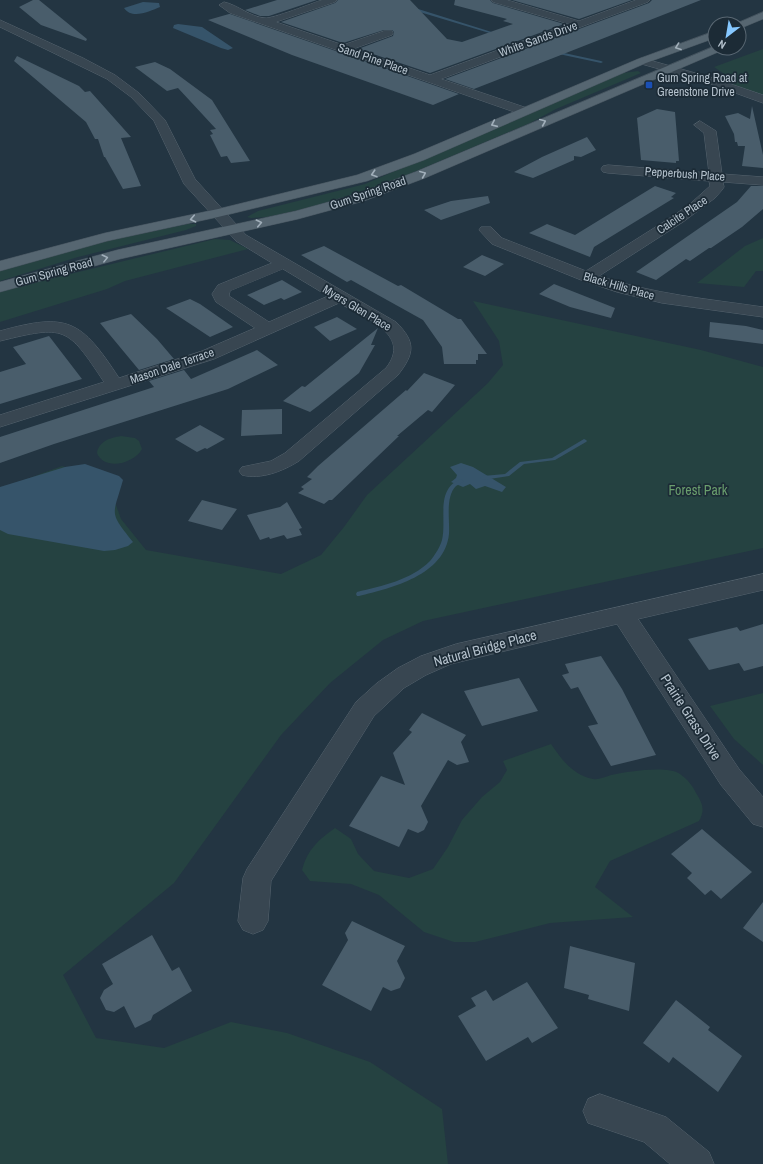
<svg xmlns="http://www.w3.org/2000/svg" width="763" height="1164" viewBox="0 0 763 1164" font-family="'Archivo Narrow',sans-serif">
<rect width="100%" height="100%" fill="#233542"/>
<path fill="#254241" d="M763,49V95L734,85L729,77L714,67Z
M638,71L641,73L556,109L530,123L388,183L305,209L267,217L251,218L247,217L258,211L365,184L623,73Z
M188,224H196V226L186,230L78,257L0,281V269L100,242Z
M763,238V271H756L744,287L697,283L745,246Z
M215,239L230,240L248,249L125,281L107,289L0,322V291Z
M473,301L701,350L763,367V548L423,621L383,640L330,683L281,735L174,883L63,975L96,1038L164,1048L231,1022L287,1033L370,1062L442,1109L448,1164H0V489L62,466L107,480L121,519L146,550L281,574L321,555L344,527L367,495L488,383L503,365L499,341Z
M121,436L135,438L139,441L142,449C134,464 104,471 97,453C99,441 110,438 121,436Z
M763,693V765L734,739L710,706Z
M551,744C562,760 573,775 593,779C598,780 605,777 611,775C627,772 666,765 680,774C687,779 693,786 696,793C703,804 705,810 699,821L610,861L595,887L633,917L550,923L475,942H454L424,932L379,895L351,884L310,881L302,870C307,850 319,839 335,828L351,839L358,854L374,871L409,878L433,869L448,847L462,820L482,797L500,782L507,770L503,761Z"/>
<path fill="#36546a" d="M143,2L159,3L160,7C150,11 132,20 124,8Z
M178,24L202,27L233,48L228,50L221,48L173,28L174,25Z
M461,463L473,467L506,487L502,492L485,486L476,489L470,484L463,487L451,482L456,478L457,475L450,467Z
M85,464L119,476L123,480C113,516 108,511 133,542L128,546L115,550L104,551L8,534L0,530V487L65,467Z"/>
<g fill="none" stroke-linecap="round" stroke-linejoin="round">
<path fill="#36546a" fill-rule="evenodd" d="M413,8H415L498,34L496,35L413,10Z
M555,51L601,61L603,62L601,63L554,53Z
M584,439L586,440L587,441L586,442L555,460L524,464L509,476L483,480L480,478L483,476L505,474L520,462L552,458Z
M461,479L464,481C462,483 459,484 456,486C445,497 450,520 449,534C445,575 392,588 359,596H357L356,594L357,592C382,586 411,580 430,561C435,555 440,547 442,540C447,519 435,489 461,479Z"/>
</g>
<path fill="#495d6b" d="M33,0H39L87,39L86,41L41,25L19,7Z
M277,0H317L269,16H260L245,10Z
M338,0H410L447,39L462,42L513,24L503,21L507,19L454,5L455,0H490L493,3L564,24L430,73L358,49L393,36L394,32L392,30H384L343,43L281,22L335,3Z
M512,0H632L579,19Z
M652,0H701L474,89L445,79L649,3Z
M229,14H230L459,94L433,105L292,55L208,20Z
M17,56L79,86L85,92L90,91L131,137L121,138L141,186L123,189L105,157H104L98,139H95L86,122L14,61Z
M155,62L170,69L212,100L250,161L231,163L227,156L221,157L210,135L213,134L210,130L216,129L178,88L167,91L135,67Z
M752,106L763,155V168L742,166L745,146H738L737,142H735L734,134L725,116L738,113L750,119Z
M657,109L675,112L679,161H676V163L641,160L637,118Z
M587,137L596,150L581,157L574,156V160L533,178L514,172L542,157Z
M655,186L676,193L671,197L674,198L594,247L590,257L529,233L547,224L575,235Z
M751,186H763V209L742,227L711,248H709L690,261L686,259L656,280L636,272L737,202Z
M488,196L490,203L441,220L424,210L451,201Z
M324,246L398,286L401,285L458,319H461L487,354H478V360H476V364H444L442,347L423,320L351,280L347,282L301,255Z
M482,255L504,264L485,276L463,267Z
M282,280L302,292L284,300L281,298L264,305L247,295Z
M554,284L615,308L611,318L570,307L539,294Z
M190,299L200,304L233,327L210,337L166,308Z
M131,314L157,339L174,359L139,370L100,323Z
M337,317L357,329L330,341L314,327Z
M710,322L746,326L763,330V344L709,337Z
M378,328L371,345H375L359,373L318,406L310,412L283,401L302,386L305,387Z
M49,336L82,379L0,404V372L26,364L13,347Z
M257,350L278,365L228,389L54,444L0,463V437L154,387L149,381L184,370L191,379Z
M424,373L455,385L432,412L428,410L397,436H399L332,500H329L324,504L298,493L304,489L301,487L312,479L307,477L318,466L406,390L407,391Z
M282,409V434L241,436L242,410Z
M200,425L225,439L207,449L205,448L197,452L175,439Z
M202,500L237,509L222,530L188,521Z
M287,502L302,528L299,529L302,535L287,539L284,535L270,539L269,537L260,540L247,515L280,507Z
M763,624V666L744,671L739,663L709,670L688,639L737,627L740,631Z
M601,656L622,689L656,755L611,766L588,726L598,724L578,687L571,689L562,675L569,673L565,664Z
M519,678L538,711L482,726L464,691Z
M422,713L466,735L461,742L469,762L457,765L448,760L421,806L428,822L424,830L418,833L408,829L399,847L349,826L381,776L405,785L393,753L412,732L409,730Z
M702,829L752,872L721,899L711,890L705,895L687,878L692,873L671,854Z
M763,902V942L743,928Z
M352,921L405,946L397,961L405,978L400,988L391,991L383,987L371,1011L322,985L348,940L345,933Z
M152,935L172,971L179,967L192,991L153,1015L151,1020L135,1028L124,1006L114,1012L106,1010L100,998L104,990L113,984L102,964Z
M570,946L635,963L629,1011L588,999L589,995L564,988Z
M527,982L558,1028L532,1043L528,1037L486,1061L458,1016L476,1006L471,998L486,990L493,1001Z
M676,1000L710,1027L708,1030L742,1056L718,1092L673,1057L669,1063L643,1043Z"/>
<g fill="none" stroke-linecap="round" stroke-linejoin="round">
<defs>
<path id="minor" d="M322,0H337L335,2L276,22L343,45L384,31H392L393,33L392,35L353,49L430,75L569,24L493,2L491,0H507L579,21L636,0H650L648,2L441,79L527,108L529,111L527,114L523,115L230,13L219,5L224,2C238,5 250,17 265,18C272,19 313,3 322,0Z
M0,20L83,58L115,75L139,93L165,120L195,179L246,235L396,322C416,342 415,353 398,375L299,461C283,471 261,480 242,475L239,471L242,467L271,461L285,453L386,368C413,334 363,317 339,303L214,359L0,427V415L104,382C67,326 65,325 0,341V331C68,312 81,320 119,378L202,351L255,328L216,302L212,294L218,285L272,263L236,241L184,184L154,121L131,97L107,79L0,27ZM283,269L328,296L269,322L229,296L230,291Z
M642,58L713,78L763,95V103L705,82L638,63L636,61Z
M700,121L716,131L722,174L763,177V185L723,182L724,187L722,190L715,198L683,222L599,276C653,294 708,299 763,307V317L662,303L617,292L581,280L492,244L479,230L481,227H491L502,238L586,271L673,216L691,203L710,186L709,181L608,173L603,172L601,169L603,166L608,165L709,173L704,133L694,125Z
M763,574V590L638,619L739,769L763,797V827L753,824L721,785L617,624L451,664L426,675L404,688L374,716L271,881L268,921L263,930L253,934L243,930L238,921L243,878L247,869L356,702L377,683L398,668L421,656L456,644Z
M600,1094L666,1117L709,1152L714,1164H670L644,1142L588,1123L583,1111L588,1099Z"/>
<path id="major" d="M763,12V19L739,29V24H735Z
M715,31V38L646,63L424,160L367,181L218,217L107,241L0,271V261L105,233L218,209L357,175L414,154L638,59Z
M715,46V48H724L723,50L425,178L364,201L298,219L120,259L0,292V282L117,250L296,211L354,195L415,172Z"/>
</defs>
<use href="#minor" stroke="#56646f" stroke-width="1"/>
<use href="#major" stroke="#44525d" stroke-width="1"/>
<use href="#minor" fill="#384651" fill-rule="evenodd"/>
<use href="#major" fill="#566671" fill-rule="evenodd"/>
</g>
<defs><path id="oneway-chevron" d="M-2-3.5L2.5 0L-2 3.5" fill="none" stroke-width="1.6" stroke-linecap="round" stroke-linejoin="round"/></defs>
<g stroke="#a1afba">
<use href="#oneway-chevron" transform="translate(678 47) rotate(160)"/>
<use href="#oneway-chevron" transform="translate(543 122) rotate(-23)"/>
<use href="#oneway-chevron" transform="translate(494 124) rotate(156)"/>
<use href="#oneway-chevron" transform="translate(374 174) rotate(162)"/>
<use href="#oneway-chevron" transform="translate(423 174) rotate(-23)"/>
<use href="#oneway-chevron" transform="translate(193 219) rotate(168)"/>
<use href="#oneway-chevron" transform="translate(259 223) rotate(-12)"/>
<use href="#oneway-chevron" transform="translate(105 258) rotate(-14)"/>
</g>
<rect fill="#1a4fb4" stroke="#1c2b36" stroke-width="1.5" x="645" y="81" width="8" height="8" rx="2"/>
<g text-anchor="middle" stroke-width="3.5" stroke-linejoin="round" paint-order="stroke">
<g font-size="12" fill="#b4c1cc" stroke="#1c2b36">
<text transform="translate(538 39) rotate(-20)" y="4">White Sands Drive</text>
<text transform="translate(373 59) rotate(19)" y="4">Sand Pine Place</text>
<text transform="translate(685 174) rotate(4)" y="4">Pepperbush Place</text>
<text transform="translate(368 193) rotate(-19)" y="4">Gum Spring Road</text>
<text transform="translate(682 215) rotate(-34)" y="4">Calcite Place</text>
<text transform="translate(54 272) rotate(-15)" y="4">Gum Spring Road</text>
<text transform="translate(619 286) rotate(16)" y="4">Black Hills Place</text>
<text transform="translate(357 308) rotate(31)" y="4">Myers Glen Place</text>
<text transform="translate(172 366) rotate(-19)" y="4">Mason Dale Terrace</text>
</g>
<g font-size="12" fill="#b4c1cc" stroke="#1c2b36" text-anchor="start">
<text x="657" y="82">Gum Spring Road at<tspan x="657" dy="14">Greenstone Drive</tspan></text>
</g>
<g font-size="14" fill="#6a9e6d" stroke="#1c2b36">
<text x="698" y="495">Forest Park</text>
</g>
<g font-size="14" fill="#b4c1cc" stroke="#1c2b36">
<text transform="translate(485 648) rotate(-15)" y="5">Natural Bridge Place</text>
<text transform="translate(691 717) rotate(57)" y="5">Prairie Grass Drive</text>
</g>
</g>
<g transform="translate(727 36) rotate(211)"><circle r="19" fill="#1c2b36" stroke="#596772"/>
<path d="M0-3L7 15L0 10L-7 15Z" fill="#86c8ff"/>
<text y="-6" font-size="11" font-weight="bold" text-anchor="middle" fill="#b4c1cc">N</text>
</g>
</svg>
